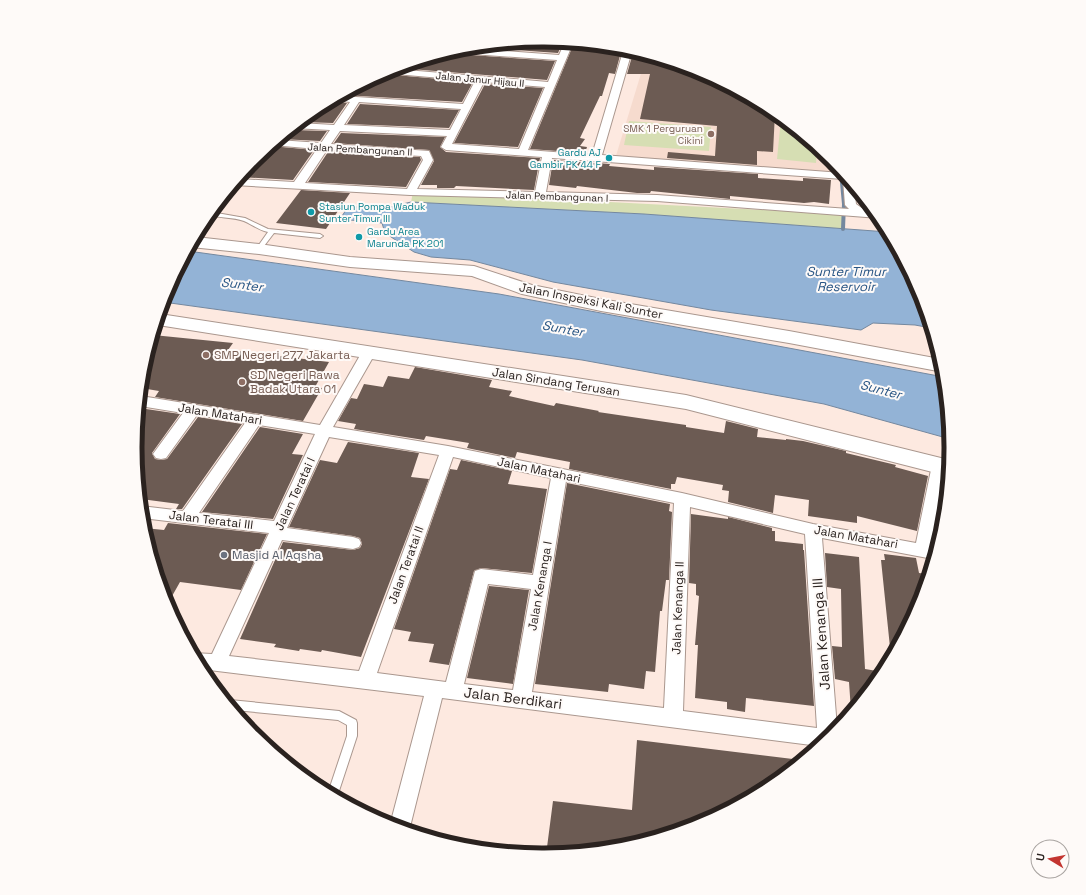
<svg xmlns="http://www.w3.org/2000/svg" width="1086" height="895" viewBox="0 0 1086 895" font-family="'Space Grotesk',sans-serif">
<rect width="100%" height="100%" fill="#fde9e0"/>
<path fill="#f6dbce" d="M646,57L699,71L770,109L830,159L832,173L615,159Z"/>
<path fill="#d6deb3" d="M773,112L817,148L816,163L777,159L781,119L772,118Z
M629,121L711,127L709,151L624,145Z
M413,192L844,214L843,229L644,214L411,202Z"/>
<path fill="#93b3d6" stroke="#74889f" d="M411,202L644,214L888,232L920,292L931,328L915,325L873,323L861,330L711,310L553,282L470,260L431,257L414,252L385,233L382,223L340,219L348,207H390Z
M188,251L499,294L944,377L950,439L824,404L582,360L163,302L167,291Z"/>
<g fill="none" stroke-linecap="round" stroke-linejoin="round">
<path stroke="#74889f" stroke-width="4" d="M841,172L844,204L843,229"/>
</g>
<path fill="#6c5b53" d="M543,40L563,42L558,53L471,47Z
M574,43L617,47L616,51L621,52L615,74L609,73L602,96H600L580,138L585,139L580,146L587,147L585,153L530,149Z
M452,51L457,54L555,61L547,80L398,68Z
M633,53H640L699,71L726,86L725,90H734L770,109L775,113L773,152L757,151V165L667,158L668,152L715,156L717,126L640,119L650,74H627Z
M383,73L384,74L473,82L462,102L343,95Z
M485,84L543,88L518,147L454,143Z
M332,101L347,103L333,123L301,122L317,109Z
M360,104L459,110L449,128L347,124Z
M292,129L293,130L327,131L320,141L280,139Z
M341,133L445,137L440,147L446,152L540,158L534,190L456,186L454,188H437V185H421L434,161L429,150L334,143Z
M271,146L314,150L293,180L240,177L255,159Z
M328,152L420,157L421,160L406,187L308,182Z
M553,160L610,164L609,166L654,170V167L758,174V178L803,181V178L831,180L829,204L814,202L804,203L730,196V199L651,191L650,193H637L577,186L576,188L549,185Z
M301,190L350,193L326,229L276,223Z
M153,335L233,343L228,350L329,362L315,387L322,388L303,421L155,397L159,391L141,388L143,368Z
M415,367L492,380L489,387L512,391L509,396L531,401L554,406L556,403L599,411L598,412L686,425V427L724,433L726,421L758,429L757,437L786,440V439L803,441L846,451V453L896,465L895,467L928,476L917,531L857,516V523L808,516L809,500L775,495L773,513L728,502L729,491L722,490L723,485L677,477L675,484H671V489L569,469L570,462L517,452L515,458L467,448L469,443L426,436L424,440L354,429L356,424L338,421L351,398L357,399L364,384L383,387L388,376L409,379Z
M146,409L180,414L152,453L155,459L161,460L167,459L198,417L242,424L182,509H176L179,504L141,499L136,447L138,420Z
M260,427L303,434L292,454L303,455L302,457L273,519L202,512Z
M348,442L419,453L411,477L429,479L361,657L322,650L321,652L300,649L299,651L274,647L276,644L240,639L283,542L353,550L360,548L362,544L360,538L353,536L289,527L320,460L337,463Z
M461,460L512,471L508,484L547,489L532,573L481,568L474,571L449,665L429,662L434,644L408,641L411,632L394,629L450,469L457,470Z
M946,481L943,527L940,537L935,536Z
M567,483L670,504L669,511L672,512L669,580H666L662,611H660L655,672L646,671L644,689L609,684L608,692L535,684Z
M691,514L728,519V517L772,528V531H775V541L803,544V550H804L814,706L746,698L745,712L727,709V702L695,698L698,645H695L699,596L696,595V584L689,583Z
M168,523L267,534L241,590L180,582L167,605L144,528L164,530Z
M825,553L859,557L865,669L883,672L851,711L849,682L835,679L832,646L842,647L841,589L827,587Z
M884,554L916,558L919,573L928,574L919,604L891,657L881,560H885Z
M489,586L529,590L513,684L467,678Z
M637,740L801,760L769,786L699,824L622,847L546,855L553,801L632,810Z"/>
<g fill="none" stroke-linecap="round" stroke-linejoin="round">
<defs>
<path id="lane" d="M726,87H728L733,89H726Z
M211,212L245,218L268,229L320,234L323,236L320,238L274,233L261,250L259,251L256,249L268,232C259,230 253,225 244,221C233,217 221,218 209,215Z
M230,700L339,711L356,720L357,723V736L337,797L328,793L347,736V725L338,720L234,710L227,702Z"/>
<path id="street" d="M565,42L573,43L528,150L592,155L624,48L632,51L602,155L842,173L854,188L856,204L866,211H874L879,218L657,201L410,195L234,185L239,179L294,182L317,149L272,145L278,140L321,143L330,130L293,128L299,123L334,125L350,102L333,100L341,96L463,104L475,81L384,73L394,69L548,82L557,60L457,53L453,51L463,48L559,55ZM484,82L545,87L519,149L452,144ZM359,102L461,109L450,130L344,125ZM340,131L447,136L441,147L446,150L542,157L535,192L417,189L433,160L429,151L331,144ZM327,150L421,156L423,160L407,189L305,183ZM552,158L843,179L845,205L849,209L657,195L546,192Z
M369,348L374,349L376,352L333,427L448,446L682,493L813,524L916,543L932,465L935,461L940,460L945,461L948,465L932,546L937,547L933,559L822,538L837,728L819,746L442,698L409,831L390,825L424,696L201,669L193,653L212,654L269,533L142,518L141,506L183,511L245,423L197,415L166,458L161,459L156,458L153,454L183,413L140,406L141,396L320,425L362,352L364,349ZM259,425L315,434L274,521L199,513ZM329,437L439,455L359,671L229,656L282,540L353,549L359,547L361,543L359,539L353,537L287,528ZM453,457L551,478L533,575L481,569L475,571L446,682L377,673ZM566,481L674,503L664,708L532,692ZM690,507L805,534L817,728L683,711ZM488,584L531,589L513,690L464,684Z"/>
<path id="secondary" d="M196,237L259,244L350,257L474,266L532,285L601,299L789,331L940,359L943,372L789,343L601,311L522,294L472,276L350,267L259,254L191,247Z
M160,314L686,395L949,460L948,476L686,409L158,325L157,324Z"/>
</defs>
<use href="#lane" stroke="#aa978e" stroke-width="2"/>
<use href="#street" stroke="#aa978e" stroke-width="2"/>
<use href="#secondary" stroke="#aa978e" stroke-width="2"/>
<use href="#lane" fill="#fff" fill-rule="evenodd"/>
<use href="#street" fill="#fff" fill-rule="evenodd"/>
<use href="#secondary" fill="#fff" fill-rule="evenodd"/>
</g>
<g fill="#8d6e63" stroke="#fefaf8" stroke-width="1.5">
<circle cx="711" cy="134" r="4"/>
<circle cx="206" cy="355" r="4"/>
<circle cx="242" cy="382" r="4"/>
</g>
<g fill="#0f9aa8" stroke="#fefaf8" stroke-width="1.5">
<circle cx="609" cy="158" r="4"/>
<circle cx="311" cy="212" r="4"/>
<circle cx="359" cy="237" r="4"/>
</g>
<circle fill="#6b7280" stroke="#fefaf8" stroke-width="1.5" cx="224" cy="555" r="4"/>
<g text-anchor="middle" stroke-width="4" stroke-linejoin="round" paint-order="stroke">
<g font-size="10" fill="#2a221f" stroke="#fefaf8">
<text transform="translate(480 79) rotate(5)" y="4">Jalan Janur Hijau II</text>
<text transform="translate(360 149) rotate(3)" y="4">Jalan Pembangunan II</text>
<text transform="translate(557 196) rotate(2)" y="4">Jalan Pembangunan I</text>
</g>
<g font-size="10" fill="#785e54" stroke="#fefaf8" text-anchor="end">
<text x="703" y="132">SMK 1 Perguruan<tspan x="703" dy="12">Cikini</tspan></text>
</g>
<g font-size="10" fill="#0d838f" stroke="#fefaf8" text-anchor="start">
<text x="601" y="156" text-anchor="end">Gardu AJ<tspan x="601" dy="12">Gambir PK 44 F</tspan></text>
<text x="319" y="210">Stasiun Pompa Waduk<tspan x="319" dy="12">Sunter Timur III</tspan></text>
<text x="367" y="235">Gardu Area<tspan x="367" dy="12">Marunda PK 201</tspan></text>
</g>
<g font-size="12" fill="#2a221f" stroke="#fefaf8">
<text transform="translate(591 301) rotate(11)" y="4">Jalan Inspeksi Kali Sunter</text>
<text transform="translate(556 382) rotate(9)" y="4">Jalan Sindang Terusan</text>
<text transform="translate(220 414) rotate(9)" y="4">Jalan Matahari</text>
<text transform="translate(539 470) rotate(12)" y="4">Jalan Matahari</text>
<text transform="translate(295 494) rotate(-65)" y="4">Jalan Teratai I</text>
<text transform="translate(211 520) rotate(7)" y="4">Jalan Teratai III</text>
<text transform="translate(856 537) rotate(10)" y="4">Jalan Matahari</text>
<text transform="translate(406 565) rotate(-70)" y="4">Jalan Teratai II</text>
<text transform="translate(540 586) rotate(-80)" y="4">Jalan Kenanga I</text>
<text transform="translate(678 608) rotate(-88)" y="4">Jalan Kenanga II</text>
</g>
<g font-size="12" fill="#785e54" stroke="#fefaf8" text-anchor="start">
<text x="214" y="359">SMP Negeri 277 Jakarta</text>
<text x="250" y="379">SD Negeri Rawa<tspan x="250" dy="14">Badak Utara 01</tspan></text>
</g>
<g font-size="12" fill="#5b616d" stroke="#fefaf8" text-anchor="start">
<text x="232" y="559">Masjid Al Aqsha</text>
</g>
<g font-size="13" font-style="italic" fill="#285584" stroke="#fefaf8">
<text x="846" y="276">Sunter Timur<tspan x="846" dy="15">Reservoir</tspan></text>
<text transform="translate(242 284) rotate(7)" y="5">Sunter</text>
<text transform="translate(563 328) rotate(10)" y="5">Sunter</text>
<text transform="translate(881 389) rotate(15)" y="5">Sunter</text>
</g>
<g font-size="14" fill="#2a221f" stroke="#fefaf8">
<text transform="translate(821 634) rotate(-94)" y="5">Jalan Kenanga III</text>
<text transform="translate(513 698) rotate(7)" y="5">Jalan Berdikari</text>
</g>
</g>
<path d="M0 0H1086V895H0ZM542 47H544A400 400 0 0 1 944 447V448A400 400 0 0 1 544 848H542A400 400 0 0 1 142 448V447A400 400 0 0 1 542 47Z" fill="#fefaf8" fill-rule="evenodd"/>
<path fill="none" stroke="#2a221f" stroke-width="5" d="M542 47H544A400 400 0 0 1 944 447V448A400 400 0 0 1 544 848H542A400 400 0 0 1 142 448V447A400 400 0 0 1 542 47Z"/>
<g transform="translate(1050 859) rotate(280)"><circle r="19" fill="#fefaf8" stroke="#a9a4a1"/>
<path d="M0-3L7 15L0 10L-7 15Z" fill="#c33530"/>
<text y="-6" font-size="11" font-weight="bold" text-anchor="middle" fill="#2a221f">U</text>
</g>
</svg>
